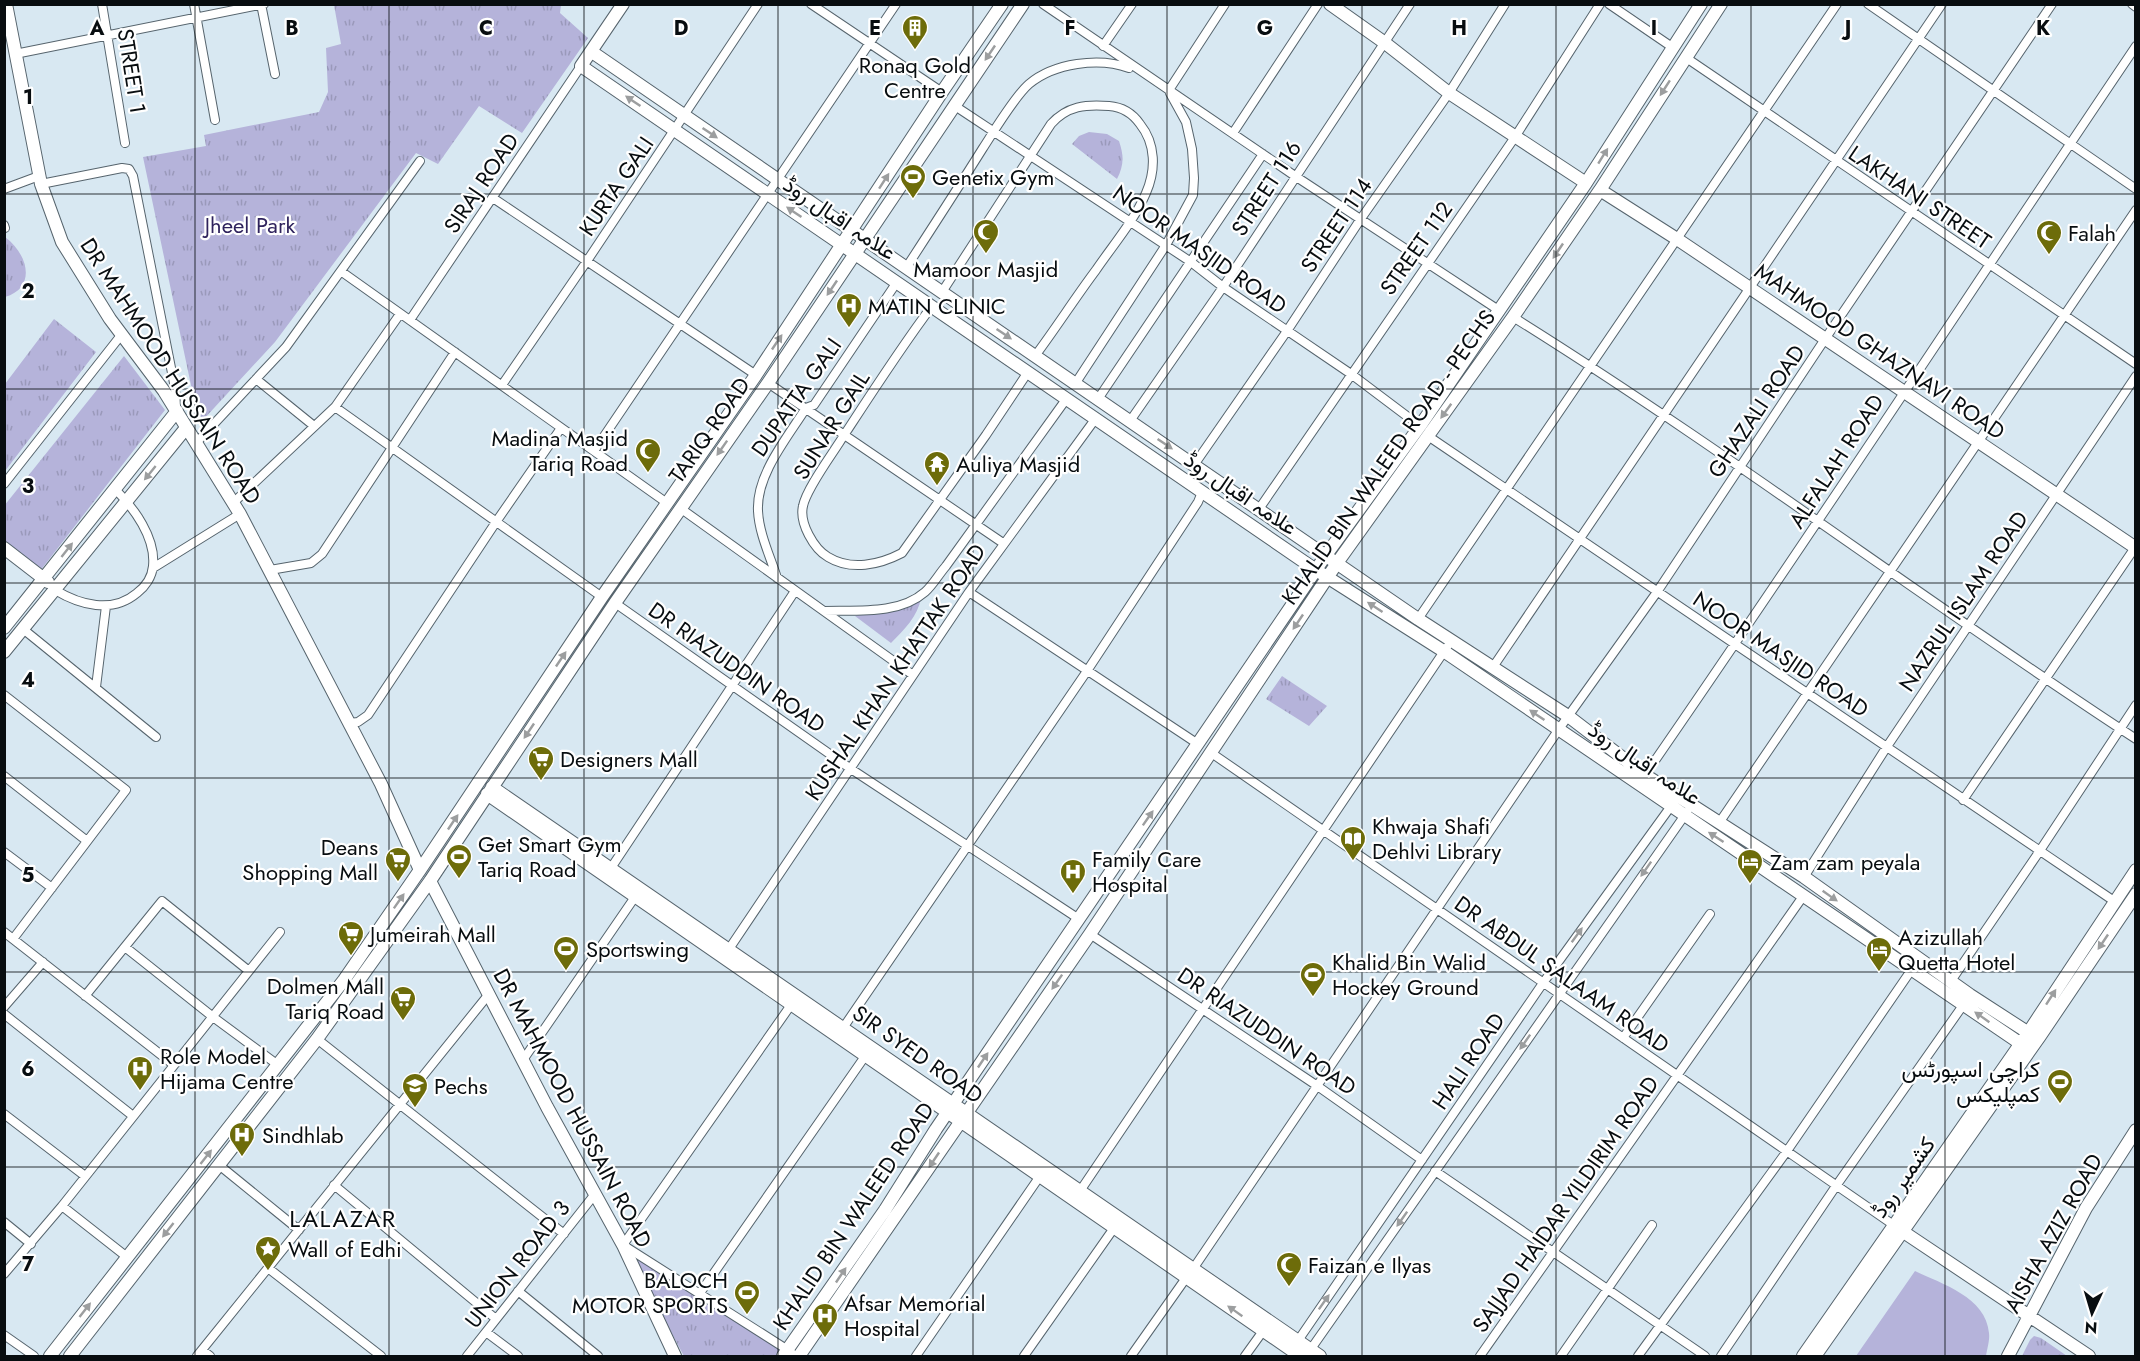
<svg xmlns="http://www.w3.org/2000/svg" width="2140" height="1361" viewBox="0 0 2140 1361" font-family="Jost,Vazirmatn,sans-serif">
<defs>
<pattern id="grass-tufts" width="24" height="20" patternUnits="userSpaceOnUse" patternTransform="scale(1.5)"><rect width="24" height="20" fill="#b5b3da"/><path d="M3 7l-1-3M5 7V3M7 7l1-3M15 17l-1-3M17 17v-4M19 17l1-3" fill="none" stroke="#9a99ba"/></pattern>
</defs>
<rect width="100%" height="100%" fill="#d8e8f2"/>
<path fill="url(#grass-tufts)" d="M334,5H561L560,13L588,38L522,133L479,106L438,164L416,153L275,342L203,420L196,409L143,157L206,146L204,135L319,112L328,92L326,48L341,44Z
M1089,132L1107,134L1119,141C1124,156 1124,165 1117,179L1072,144L1079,136Z
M5,237C27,253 38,287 5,297Z
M54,319L96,352L5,471V384Z
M124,356L165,410L40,571L5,543L4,506Z
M921,598C918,616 904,630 891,643L855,616Z
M1282,676L1327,706L1309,726L1266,699Z
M623,1245L784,1346L777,1356H684Z
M2034,1336L2041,1338L2067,1356H2022L2030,1340Z"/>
<path fill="#b5b3da" d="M1915,1271C1942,1284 1986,1297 1989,1333C1990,1340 1987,1349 1986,1356H1856Z"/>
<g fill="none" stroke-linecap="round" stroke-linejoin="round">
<defs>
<path id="street" d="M102,4L125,143
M194,4L215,120
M261,4L275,74
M811,4L942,92
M1043,4L1295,176L1500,311
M1609,4L1672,47
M1868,4L2136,189
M2132,4L2136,7
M1103,46L1132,4
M15,54L264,4
M1685,57L2136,364
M1169,90L1225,4
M955,106L1191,262L1223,287L1351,374L1420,426
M1233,133L1318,4
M41,184L122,168L129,169L133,176L175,388L176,408
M4,189L39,176
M493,198L756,375
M4,225L5,228
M906,268C932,228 958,188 983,148C994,131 1015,96 1029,84C1054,63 1099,57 1129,68
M342,272L667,503
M942,292L1051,124C1067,106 1086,104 1109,106C1122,107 1133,114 1140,124C1156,144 1156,170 1146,193C1134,221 1113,245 1096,270C1075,298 1056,328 1035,356
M932,306C899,350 869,397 839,443C830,457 806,490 803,506C799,523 814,549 828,557C851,571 879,565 902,553L986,435L1028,372
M1513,317C1726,450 1926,602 2136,739
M410,320L581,66
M256,379L314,426
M768,383L1003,543
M1075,384L1166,245L1193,195L1194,178L1192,149L1186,122L1170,93
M502,385L587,261L758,4
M1098,399L1263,154
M335,407L602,597
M1130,421L1223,287L1410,4
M1428,436L2114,901
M196,443L286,347L420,161
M594,451L896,4
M1194,465L1287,331L1360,220L1449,93L1505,4
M4,484L122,334
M233,503L335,407L400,314
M680,508L913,675
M1259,509L1515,137L1600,4
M153,568L240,514
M270,570L311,563L322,554L455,352
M777,578C770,556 759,533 758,511C756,475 787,438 806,408L814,405L897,282
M55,590C80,605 112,614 137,593C145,587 152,577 153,566C156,538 134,508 115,489
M969,592L1198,744
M615,603L851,769L1079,919
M824,611C856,610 899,615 925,592C933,585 939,574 946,566L1067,398
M1418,619L1837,4
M23,629L156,737
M1493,667L1942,4
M96,687L106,606
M4,695L126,790L13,939
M350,723L358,722L368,715L496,522L561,428
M1210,752L1895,1226
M1645,775C1812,534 1972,289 2136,46
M4,776L87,841
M1963,800L2136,546
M1719,823L2136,210
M4,852L52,888
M611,868L795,591
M1804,877L1886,748L2136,376
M4,932L174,1065
M1090,934L1316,1085L1422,1160
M125,947L213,1017L278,1065
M729,949L969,592L1096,418
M1951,981L2039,852L2136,705
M85,996L162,901L249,971
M4,1007L43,962
M4,1014L133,1116
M843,1028L1087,671L1198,502L1202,492
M1623,1038L1710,914
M317,1039L564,1234
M523,1060L637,894
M4,1114L85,1176
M219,1165L299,1230
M1435,1171L1705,1356
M334,1185L496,1319
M1080,1191L1447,647
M62,1206L127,1257
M4,1222L31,1244
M268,1268L381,1356
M1193,1269L1559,729L1657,592L1825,339L2052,4
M4,1274L62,1206L280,932
M518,1291L598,1356
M700,1293L868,1052
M486,1332L518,1356
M4,1335L34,1356
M1295,1345L1543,983L1674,802
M202,1350L210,1356
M791,1352L623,1245L793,1002
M197,1356L489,994
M467,1356L595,1194
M916,1356L1040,1176
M1024,1356L1114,1228
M1131,1356L1186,1278
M1245,1356L1263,1331
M1306,1356L1687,812
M1480,1356L1804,895
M1561,1356L1652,1225
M1638,1356L1787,1151L1912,969
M1721,1356L1836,1186L1966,1001"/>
<path id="secondary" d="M6,4L41,184L62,242L110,319L164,391L240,514L381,784L420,870
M623,4L581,66L1316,570L1445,652L2030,1050
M1330,4L1385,43L1449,93L1586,183
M592,52L1418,619L1568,716L1645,775L1804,877L1970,995L2038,1039
M1600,190L1677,239L2136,548
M4,548L48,582
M4,628L177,411
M4,652L186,428
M492,787L1320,1356
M487,794L1300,1356
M430,881L547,1107L623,1245L675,1356
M1902,1231L2089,1356
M50,1356L344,980L420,870L602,597L756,375L942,92L1002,4
M70,1356L317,1039L430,881L615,603L768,383L1023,4
M783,1356L885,1210L936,1129L1326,555L1420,426L1586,183L1701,4
M799,1356L1090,934L1337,563L1513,317L1600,190L1721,4
M1803,1356L2028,1033L2136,870
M1815,1356L2040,1036L2136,894
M2008,1356L2086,1208L2136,1130"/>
</defs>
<use href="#street" stroke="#56646d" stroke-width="10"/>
<use href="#secondary" stroke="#56646d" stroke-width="14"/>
<use href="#street" stroke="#fff" stroke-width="8"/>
<use href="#secondary" stroke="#fff" stroke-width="12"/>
</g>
<defs><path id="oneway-solid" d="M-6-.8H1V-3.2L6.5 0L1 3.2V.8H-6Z" transform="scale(1.5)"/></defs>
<g fill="#9c9e9f">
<use href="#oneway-solid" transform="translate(990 53) rotate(124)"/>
<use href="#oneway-solid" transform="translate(1665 88) rotate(123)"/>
<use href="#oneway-solid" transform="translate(633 101) rotate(-146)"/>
<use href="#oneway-solid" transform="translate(710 133) rotate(34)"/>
<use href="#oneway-solid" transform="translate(1603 156) rotate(-58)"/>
<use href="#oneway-solid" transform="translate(884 181) rotate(-57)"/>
<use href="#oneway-solid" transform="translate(794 212) rotate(-146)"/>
<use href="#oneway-solid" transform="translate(1558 251) rotate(124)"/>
<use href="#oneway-solid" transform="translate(832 288) rotate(124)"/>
<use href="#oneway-solid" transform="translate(1004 334) rotate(34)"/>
<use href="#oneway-solid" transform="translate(777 342) rotate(-56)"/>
<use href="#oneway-solid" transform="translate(1446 411) rotate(126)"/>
<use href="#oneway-solid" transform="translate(1165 444) rotate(34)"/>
<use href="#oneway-solid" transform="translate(722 448) rotate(125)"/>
<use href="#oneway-solid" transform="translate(150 473) rotate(129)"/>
<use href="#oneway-solid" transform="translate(67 550) rotate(-52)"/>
<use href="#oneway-solid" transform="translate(1375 607) rotate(-147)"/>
<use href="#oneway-solid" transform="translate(1298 622) rotate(124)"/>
<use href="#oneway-solid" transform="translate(561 659) rotate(-56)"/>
<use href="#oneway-solid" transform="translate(1537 715) rotate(-146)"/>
<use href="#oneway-solid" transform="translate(529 731) rotate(124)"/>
<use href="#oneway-solid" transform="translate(1148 818) rotate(-55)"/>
<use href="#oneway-solid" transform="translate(453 822) rotate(-56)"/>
<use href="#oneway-solid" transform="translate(1716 837) rotate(-147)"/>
<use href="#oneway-solid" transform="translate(1646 869) rotate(125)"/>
<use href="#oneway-solid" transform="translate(1830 896) rotate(35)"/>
<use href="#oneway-solid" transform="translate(399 901) rotate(-55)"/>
<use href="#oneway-solid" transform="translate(1577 935) rotate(-54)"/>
<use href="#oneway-solid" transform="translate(2103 942) rotate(124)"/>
<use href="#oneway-solid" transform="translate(1057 982) rotate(125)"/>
<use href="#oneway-solid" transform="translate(2051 997) rotate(-57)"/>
<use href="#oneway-solid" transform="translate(1982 1017) rotate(-145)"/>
<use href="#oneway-solid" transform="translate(1525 1042) rotate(125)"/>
<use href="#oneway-solid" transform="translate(983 1060) rotate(-56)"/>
<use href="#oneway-solid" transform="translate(206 1157) rotate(-52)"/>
<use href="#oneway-solid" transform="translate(934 1160) rotate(124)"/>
<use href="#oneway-solid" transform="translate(1402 1219) rotate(125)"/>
<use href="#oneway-solid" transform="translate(168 1230) rotate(128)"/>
<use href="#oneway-solid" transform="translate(841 1275) rotate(-56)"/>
<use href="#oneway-solid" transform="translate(1324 1302) rotate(-55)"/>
<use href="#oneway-solid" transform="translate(85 1310) rotate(-52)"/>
<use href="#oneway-solid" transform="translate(1235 1311) rotate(-145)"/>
</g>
<path fill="none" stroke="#080d10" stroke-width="1.5" stroke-opacity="0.55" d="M195,4V1356M389,4V1356M584,4V1356M778,4V1356M973,4V1356M1167,4V1356M1362,4V1356M1556,4V1356M1751,4V1356M1945,4V1356M4,194H2136M4,389H2136M4,583H2136M4,778H2136M4,972H2136M4,1167H2136"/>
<defs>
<symbol id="building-pin" viewBox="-11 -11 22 30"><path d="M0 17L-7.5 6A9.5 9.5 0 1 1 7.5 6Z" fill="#6d6c0a" stroke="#fff"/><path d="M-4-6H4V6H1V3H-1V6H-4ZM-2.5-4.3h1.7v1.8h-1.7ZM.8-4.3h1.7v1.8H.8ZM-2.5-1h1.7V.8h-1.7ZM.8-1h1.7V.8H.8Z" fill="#fff"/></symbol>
<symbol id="stadium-pin" viewBox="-11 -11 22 30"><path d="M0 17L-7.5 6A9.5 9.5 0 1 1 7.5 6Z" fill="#6d6c0a" stroke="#fff"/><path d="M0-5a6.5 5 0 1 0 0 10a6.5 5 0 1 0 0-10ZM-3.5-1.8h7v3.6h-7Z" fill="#fff"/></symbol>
<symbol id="mosque-pin" viewBox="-11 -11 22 30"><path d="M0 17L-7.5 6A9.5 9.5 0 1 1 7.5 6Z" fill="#6d6c0a" stroke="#fff"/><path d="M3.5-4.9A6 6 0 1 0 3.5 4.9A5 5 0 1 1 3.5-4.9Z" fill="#fff"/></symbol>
<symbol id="hospital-pin" viewBox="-11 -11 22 30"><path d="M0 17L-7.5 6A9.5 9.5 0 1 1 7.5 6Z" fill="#6d6c0a" stroke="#fff"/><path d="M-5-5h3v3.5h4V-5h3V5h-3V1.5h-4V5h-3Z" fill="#fff"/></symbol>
<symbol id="temple-pin" viewBox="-11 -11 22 30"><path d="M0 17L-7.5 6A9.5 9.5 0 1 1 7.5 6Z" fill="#6d6c0a" stroke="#fff"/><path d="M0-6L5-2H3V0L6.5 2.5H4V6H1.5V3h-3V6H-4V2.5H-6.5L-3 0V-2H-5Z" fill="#fff"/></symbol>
<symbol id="supermarket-pin" viewBox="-11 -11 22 30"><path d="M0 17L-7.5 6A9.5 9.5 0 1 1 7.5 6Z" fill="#6d6c0a" stroke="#fff"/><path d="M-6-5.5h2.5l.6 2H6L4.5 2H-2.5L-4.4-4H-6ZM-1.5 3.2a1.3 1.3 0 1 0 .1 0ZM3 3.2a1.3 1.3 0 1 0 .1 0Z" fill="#fff"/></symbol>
<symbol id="library-pin" viewBox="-11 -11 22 30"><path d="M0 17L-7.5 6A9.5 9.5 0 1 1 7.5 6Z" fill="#6d6c0a" stroke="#fff"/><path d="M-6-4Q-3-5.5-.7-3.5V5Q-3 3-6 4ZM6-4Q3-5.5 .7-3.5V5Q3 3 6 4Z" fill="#fff"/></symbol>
<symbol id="hotel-pin" viewBox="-11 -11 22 30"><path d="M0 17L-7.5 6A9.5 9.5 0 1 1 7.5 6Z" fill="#6d6c0a" stroke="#fff"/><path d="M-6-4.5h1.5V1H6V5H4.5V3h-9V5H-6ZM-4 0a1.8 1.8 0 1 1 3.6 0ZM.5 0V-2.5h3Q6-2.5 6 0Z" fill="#fff"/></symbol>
<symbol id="university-pin" viewBox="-11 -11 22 30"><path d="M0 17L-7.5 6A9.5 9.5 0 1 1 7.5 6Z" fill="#6d6c0a" stroke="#fff"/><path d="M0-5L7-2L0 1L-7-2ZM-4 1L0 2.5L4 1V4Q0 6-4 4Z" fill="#fff"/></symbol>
<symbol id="sight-pin" viewBox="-11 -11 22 30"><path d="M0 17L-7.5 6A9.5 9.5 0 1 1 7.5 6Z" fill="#6d6c0a" stroke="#fff"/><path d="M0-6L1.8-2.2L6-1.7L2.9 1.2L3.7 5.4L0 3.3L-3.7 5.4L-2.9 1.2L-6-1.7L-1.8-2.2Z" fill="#fff"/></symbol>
</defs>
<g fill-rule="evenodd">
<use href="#building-pin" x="900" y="13" width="30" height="40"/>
<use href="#stadium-pin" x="898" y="162" width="30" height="40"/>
<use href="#mosque-pin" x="971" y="217" width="30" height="40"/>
<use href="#mosque-pin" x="2034" y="218" width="30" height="40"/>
<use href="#hospital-pin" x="834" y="291" width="30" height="40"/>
<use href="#mosque-pin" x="633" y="436" width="30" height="40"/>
<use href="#temple-pin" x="922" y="449" width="30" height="40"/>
<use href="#supermarket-pin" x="526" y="744" width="30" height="40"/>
<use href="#library-pin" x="1338" y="824" width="30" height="40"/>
<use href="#stadium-pin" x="444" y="842" width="30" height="40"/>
<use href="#supermarket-pin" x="383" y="845" width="30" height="40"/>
<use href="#hotel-pin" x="1735" y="847" width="30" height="40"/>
<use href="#hospital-pin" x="1058" y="857" width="30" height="40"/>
<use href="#supermarket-pin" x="336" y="919" width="30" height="40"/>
<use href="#stadium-pin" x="551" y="934" width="30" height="40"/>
<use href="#hotel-pin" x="1864" y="935" width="30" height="40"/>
<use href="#stadium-pin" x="1298" y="960" width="30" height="40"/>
<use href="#supermarket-pin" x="388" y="984" width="30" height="40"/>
<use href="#hospital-pin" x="125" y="1054" width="30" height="40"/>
<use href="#stadium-pin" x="2045" y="1067" width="30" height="40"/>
<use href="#university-pin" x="400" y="1071" width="30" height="40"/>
<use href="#hospital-pin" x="227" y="1120" width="30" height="40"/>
<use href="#sight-pin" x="253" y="1234" width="30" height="40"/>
<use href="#mosque-pin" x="1274" y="1250" width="30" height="40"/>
<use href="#stadium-pin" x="732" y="1278" width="30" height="40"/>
<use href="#hospital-pin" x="810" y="1301" width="30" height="40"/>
</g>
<g text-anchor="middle" stroke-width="4.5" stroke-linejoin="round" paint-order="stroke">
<g font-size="22" fill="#080d10" stroke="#fff" text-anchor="start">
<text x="915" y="73" text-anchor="middle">Ronaq Gold<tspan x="915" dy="25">Centre</tspan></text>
<text x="932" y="185">Genetix Gym</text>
<text x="2068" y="241">Falah</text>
<text x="986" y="277" text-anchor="middle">Mamoor Masjid</text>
<text x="868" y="314">MATIN CLINIC</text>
<text x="628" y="446" text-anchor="end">Madina Masjid<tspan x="628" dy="25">Tariq Road</tspan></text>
<text x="956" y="472">Auliya Masjid</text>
<text x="560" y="767">Designers Mall</text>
<text x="1372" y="834">Khwaja Shafi<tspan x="1372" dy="25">Dehlvi Library</tspan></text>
<text x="478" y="852">Get Smart Gym<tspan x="478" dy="25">Tariq Road</tspan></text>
<text x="378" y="855" text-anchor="end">Deans<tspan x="378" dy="25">Shopping Mall</tspan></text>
<text x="1092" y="867">Family Care<tspan x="1092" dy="25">Hospital</tspan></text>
<text x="1770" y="870">Zam zam peyala</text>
<text x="370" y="942">Jumeirah Mall</text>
<text x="1898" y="945">Azizullah<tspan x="1898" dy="25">Quetta Hotel</tspan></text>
<text x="586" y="957">Sportswing</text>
<text x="1332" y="970">Khalid Bin Walid<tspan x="1332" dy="25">Hockey Ground</tspan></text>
<text x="384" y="994" text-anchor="end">Dolmen Mall<tspan x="384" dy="25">Tariq Road</tspan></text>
<text x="160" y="1064">Role Model<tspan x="160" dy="25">Hijama Centre</tspan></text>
<text x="2040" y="1077" text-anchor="end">کراچی اسپورٹس<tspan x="2040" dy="25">کمپلیکس</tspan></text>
<text x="434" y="1094">Pechs</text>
<text x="262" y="1143">Sindhlab</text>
<text x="288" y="1257">Wall of Edhi</text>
<text x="1308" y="1273">Faizan e Ilyas</text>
<text x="728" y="1288" text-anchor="end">BALOCH<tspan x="728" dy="25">MOTOR SPORTS</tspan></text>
<text x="844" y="1311">Afsar Memorial<tspan x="844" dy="25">Hospital</tspan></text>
</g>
<g font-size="22" fill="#080d10" stroke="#fff">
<text transform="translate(132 71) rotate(81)" y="8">STREET 1</text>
<text transform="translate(481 183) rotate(-56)" y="8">SIRAJ ROAD</text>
<text transform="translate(616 186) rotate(-56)" y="8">KURTA GALI</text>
<text transform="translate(1266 188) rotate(-57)" y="8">STREET 116</text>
<text transform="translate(1920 197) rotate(34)" y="8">LAKHANI STREET</text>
<text transform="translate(840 218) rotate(34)" y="8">علامہ اقبال روڈ</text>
<text transform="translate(1336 225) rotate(-56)" y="8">STREET 114</text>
<text transform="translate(1416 248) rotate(-55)" y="8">STREET 112</text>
<text transform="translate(1200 249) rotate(35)" y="8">NOOR MASJID ROAD</text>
<text transform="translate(1880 351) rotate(34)" y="8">MAHMOOD GHAZNAVI ROAD</text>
<text transform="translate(171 371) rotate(57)" y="8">DR MAHMOOD HUSSAIN ROAD</text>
<text transform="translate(796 397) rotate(-55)" y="8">DUPATTA GALI</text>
<text transform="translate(1756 411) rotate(-56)" y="8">GHAZALI ROAD</text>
<text transform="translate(831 425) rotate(-58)" y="8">SUNAR GAIL</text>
<text transform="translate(709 430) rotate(-55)" y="8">TARIQ ROAD</text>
<text transform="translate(1388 457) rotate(-55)" y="8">KHALID BIN WALEED ROAD - PECHS</text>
<text transform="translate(1836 461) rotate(-57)" y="8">ALFALAH ROAD</text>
<text transform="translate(1241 493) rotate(34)" y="8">علامہ اقبال روڈ</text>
<text transform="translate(1963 601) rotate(-56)" y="8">NAZRUL ISLAM ROAD</text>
<text transform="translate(1781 654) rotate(34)" y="8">NOOR MASJID ROAD</text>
<text transform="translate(737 667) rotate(35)" y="8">DR RIAZUDDIN ROAD</text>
<text transform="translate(895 672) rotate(-56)" y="8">KUSHAL KHAN KHATTAK ROAD</text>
<text transform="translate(1645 763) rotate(34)" y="8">علامہ اقبال روڈ</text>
<text transform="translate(1562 974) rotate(35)" y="8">DR ABDUL SALAAM ROAD</text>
<text transform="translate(1267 1031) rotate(34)" y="8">DR RIAZUDDIN ROAD</text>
<text transform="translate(918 1054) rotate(35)" y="8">SIR SYED ROAD</text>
<text transform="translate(1468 1061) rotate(-56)" y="8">HALI ROAD</text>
<text transform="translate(573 1108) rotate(62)" y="8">DR MAHMOOD HUSSAIN ROAD</text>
<text transform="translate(1903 1177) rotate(-55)" y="8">کشمیر روڈ</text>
<text transform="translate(1565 1204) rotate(-55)" y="8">SAJJAD HAIDAR YILDIRIM ROAD</text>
<text transform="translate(853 1216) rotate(-56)" y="8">KHALID BIN WALEED ROAD</text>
<text transform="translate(2053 1233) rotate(-61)" y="8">AISHA AZIZ ROAD</text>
<text transform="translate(517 1264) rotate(-52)" y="8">UNION ROAD 3</text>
</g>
<g font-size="22" fill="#2f235d" stroke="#fff">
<text x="250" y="233">Jheel Park</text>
</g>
<g font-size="24" letter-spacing="1.5" fill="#080d10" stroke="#fff">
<text x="343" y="1227">LALAZAR</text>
</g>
</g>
<g font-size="20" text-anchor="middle" font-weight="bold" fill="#080d10" stroke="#fff" stroke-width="4.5" stroke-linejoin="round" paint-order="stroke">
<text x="97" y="35">A</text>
<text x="292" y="35">B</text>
<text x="486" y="35">C</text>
<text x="681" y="35">D</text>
<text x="875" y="35">E</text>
<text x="1070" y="35">F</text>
<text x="1265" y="35">G</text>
<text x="1459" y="35">H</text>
<text x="1654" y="35">I</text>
<text x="1848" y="35">J</text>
<text x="2043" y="35">K</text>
<text x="28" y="104">1</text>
<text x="28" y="298">2</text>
<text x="28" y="493">3</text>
<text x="28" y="687">4</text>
<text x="28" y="882">5</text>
<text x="28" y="1076">6</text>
<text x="28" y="1271">7</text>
</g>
<rect width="2140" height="1361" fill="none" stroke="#080d10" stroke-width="12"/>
<g transform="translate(2092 1313) rotate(184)" stroke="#ffffff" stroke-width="4.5" paint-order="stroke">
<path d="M0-4.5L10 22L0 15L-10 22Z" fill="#080d10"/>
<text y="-9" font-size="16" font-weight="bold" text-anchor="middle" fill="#080d10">N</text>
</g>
</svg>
